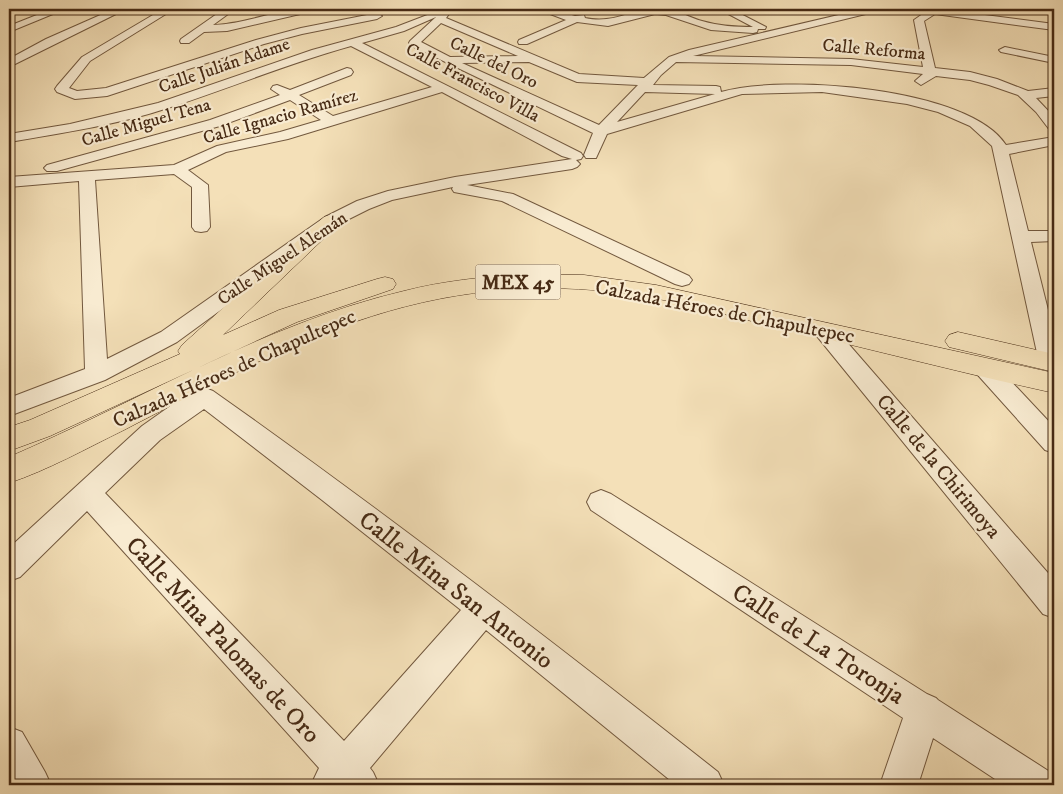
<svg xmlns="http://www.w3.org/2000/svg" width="1063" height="794" viewBox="0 0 1063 794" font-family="'IM FELL DW Pica',serif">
<rect width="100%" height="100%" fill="#f4e0b8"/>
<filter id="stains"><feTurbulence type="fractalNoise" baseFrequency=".004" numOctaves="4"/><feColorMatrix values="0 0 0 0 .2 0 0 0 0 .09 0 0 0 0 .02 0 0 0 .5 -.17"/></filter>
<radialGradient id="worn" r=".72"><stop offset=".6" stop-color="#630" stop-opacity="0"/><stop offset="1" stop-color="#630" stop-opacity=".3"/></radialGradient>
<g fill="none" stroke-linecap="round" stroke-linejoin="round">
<defs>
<path id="minor" d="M52,9H65L9,32V26Z
M114,9H126L9,67V59L46,39Z
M163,9H174L90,61L69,88L77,91L106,88L256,40L301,28L377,13L382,16L377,19L302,34L264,44L107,96L75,99L57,92L55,89L57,86L82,57Z
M224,9H235L213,25C248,24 281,7 315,9L313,11L227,31L204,32L189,43H181L180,41L181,39Z
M443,9L452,10L446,18L579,74L644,78L669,57L689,50L864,9H880L878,11L693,56L851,59L923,67L914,20L924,13L915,11L913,9H938L1054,24V30L935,14L924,21L935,68L970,72L997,79L1028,91L1054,88V96L1036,98L1054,117V130L1049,129L1036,112L1018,95L989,85L970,80L936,76L921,85L915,81L923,74L851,65L676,62L661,75L653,85L716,86L720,87L721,92C782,74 969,87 1006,145L1054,137V145L1009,154L1028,231H1054V241L1031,242L1054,334V369L1050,370L1042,368L1039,362L992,146L970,126L938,112L907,104L822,92L742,94L607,134L596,158H586L584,155L593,133L410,45L409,43L410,41L436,17L404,31L362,43L581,153L583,156L581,159L576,160L580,164L577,167L572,169L467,185L513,194L689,276L692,280L689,284L682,286L675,284L502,201L454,192L452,189L453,187L392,200L369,209L337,225L177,342L105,380L9,416V398L85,369L79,181L9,187V177L174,165L217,146L280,132L321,120L290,100L220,126L57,171H47L44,168L47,165L210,120L280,95L271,89L273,86L277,85L290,90L347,68L351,69L353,72L351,75L299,95L333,116L432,87L351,46C289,63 230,88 168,108C117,125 62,133 9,142V134L70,124L158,103L312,50L396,27ZM441,23L518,56L450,57L421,42ZM529,62L577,82L638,85L599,125L462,63ZM442,92L562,156L572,159L455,177L388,191L357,201L325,217L161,332L107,359L95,180L174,174L192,187V227L195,231L201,232L207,231L210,227L208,185L188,170L226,152L288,139ZM645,92L715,94L617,122Z
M537,9H551L575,16L584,15L585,18C618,25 635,5 665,9C678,10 690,18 702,21C719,26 736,27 753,27L719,9H731L766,27L765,29H758L757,32L753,33L711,30L666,15L655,14L608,26L577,22L527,44H519L518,42L519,40L566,20Z
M1005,47L1054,57V63L1001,52L999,50Z
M824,323L832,325L1054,580V618L1043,614L816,335L813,330L816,325Z
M984,359L992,361L1054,427V453L1045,450L976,373L973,367L976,361Z
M205,388L213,391C386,513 552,641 718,772L724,785H676L486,630L370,768L373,772L379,785H311L319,768L87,511L20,577L9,581V548L142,426L176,402ZM204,409L322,500L461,610L344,741L105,493L160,440Z
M601,490L611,494L927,694L936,698L938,700L1050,772L1054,785H1004L933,738L918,785H880L903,718L591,510L587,502L591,494Z
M9,727L22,732L45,772L51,785H11L9,781Z"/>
<path id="major" d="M331,215L338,217L341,221L338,225L223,335L279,310L377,279L385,277L393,279L396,284L393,289L297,322L50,436L9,451V427L30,420L180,354L178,351L182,345L324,217Z
M524,274L584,275L656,285L1054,373V393C961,373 868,348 775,327C722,314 668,298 614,292C519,281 427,294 338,328C264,355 194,394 124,430C87,448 48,470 9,483V457C139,401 264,324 404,291C443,281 483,277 524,274Z
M958,332L1054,354V372L949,347L945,341L949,335Z"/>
</defs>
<use href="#minor" stroke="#72583e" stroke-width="2"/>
<use href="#major" stroke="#472b15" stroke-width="1"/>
<use href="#minor" fill="#f8ebd1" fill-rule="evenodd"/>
<use href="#major" fill="#f4e0b8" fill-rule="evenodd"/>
</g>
<g text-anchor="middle" stroke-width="4.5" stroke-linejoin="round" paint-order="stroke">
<g font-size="18" fill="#472b15" stroke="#f8ebd1">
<text transform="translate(874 49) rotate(5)" y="6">Calle Reforma</text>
<text transform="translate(494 62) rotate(26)" y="6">Calle del Oro</text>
<text transform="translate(224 65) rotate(-19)" y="6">Calle Julián Adame</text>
<text transform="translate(473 82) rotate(28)" y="6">Calle Francisco Villa</text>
<text transform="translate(280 116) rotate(-16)" y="6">Calle Ignacio Ramírez</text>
<text transform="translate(146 122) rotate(-16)" y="6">Calle Miguel Tena</text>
<text transform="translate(282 258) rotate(-34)" y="6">Calle Miguel Alemán</text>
</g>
<rect fill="#f8ebd1" stroke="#7c654d" stroke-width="1" x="475.5" y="264.5" width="85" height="35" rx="4"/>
<g font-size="20" font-weight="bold" fill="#472b15">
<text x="518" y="289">MEX 45</text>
</g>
<g font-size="21" fill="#472b15" stroke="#f8ebd1">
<text transform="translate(725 311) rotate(11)" y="7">Calzada Héroes de Chapultepec</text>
<text transform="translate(234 368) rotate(-24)" y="7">Calzada Héroes de Chapultepec</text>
<text transform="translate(939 466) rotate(50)" y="7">Calle de la Chirimoya</text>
</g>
<g font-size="25" fill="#472b15" stroke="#f8ebd1">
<text transform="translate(457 589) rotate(38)" y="9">Calle Mina San Antonio</text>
<text transform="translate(224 639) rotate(47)" y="9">Calle Mina Palomas de Oro</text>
<text transform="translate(819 643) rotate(33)" y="9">Calle de La Toronja</text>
</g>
</g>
<rect width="1063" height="794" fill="none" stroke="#f4e0b8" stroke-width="30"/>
<rect x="10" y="10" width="1043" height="774" fill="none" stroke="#472b15" stroke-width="2.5"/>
<rect x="15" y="15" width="1033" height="764" fill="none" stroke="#472b15"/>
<rect width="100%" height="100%" filter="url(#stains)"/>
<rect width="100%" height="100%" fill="url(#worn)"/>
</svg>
